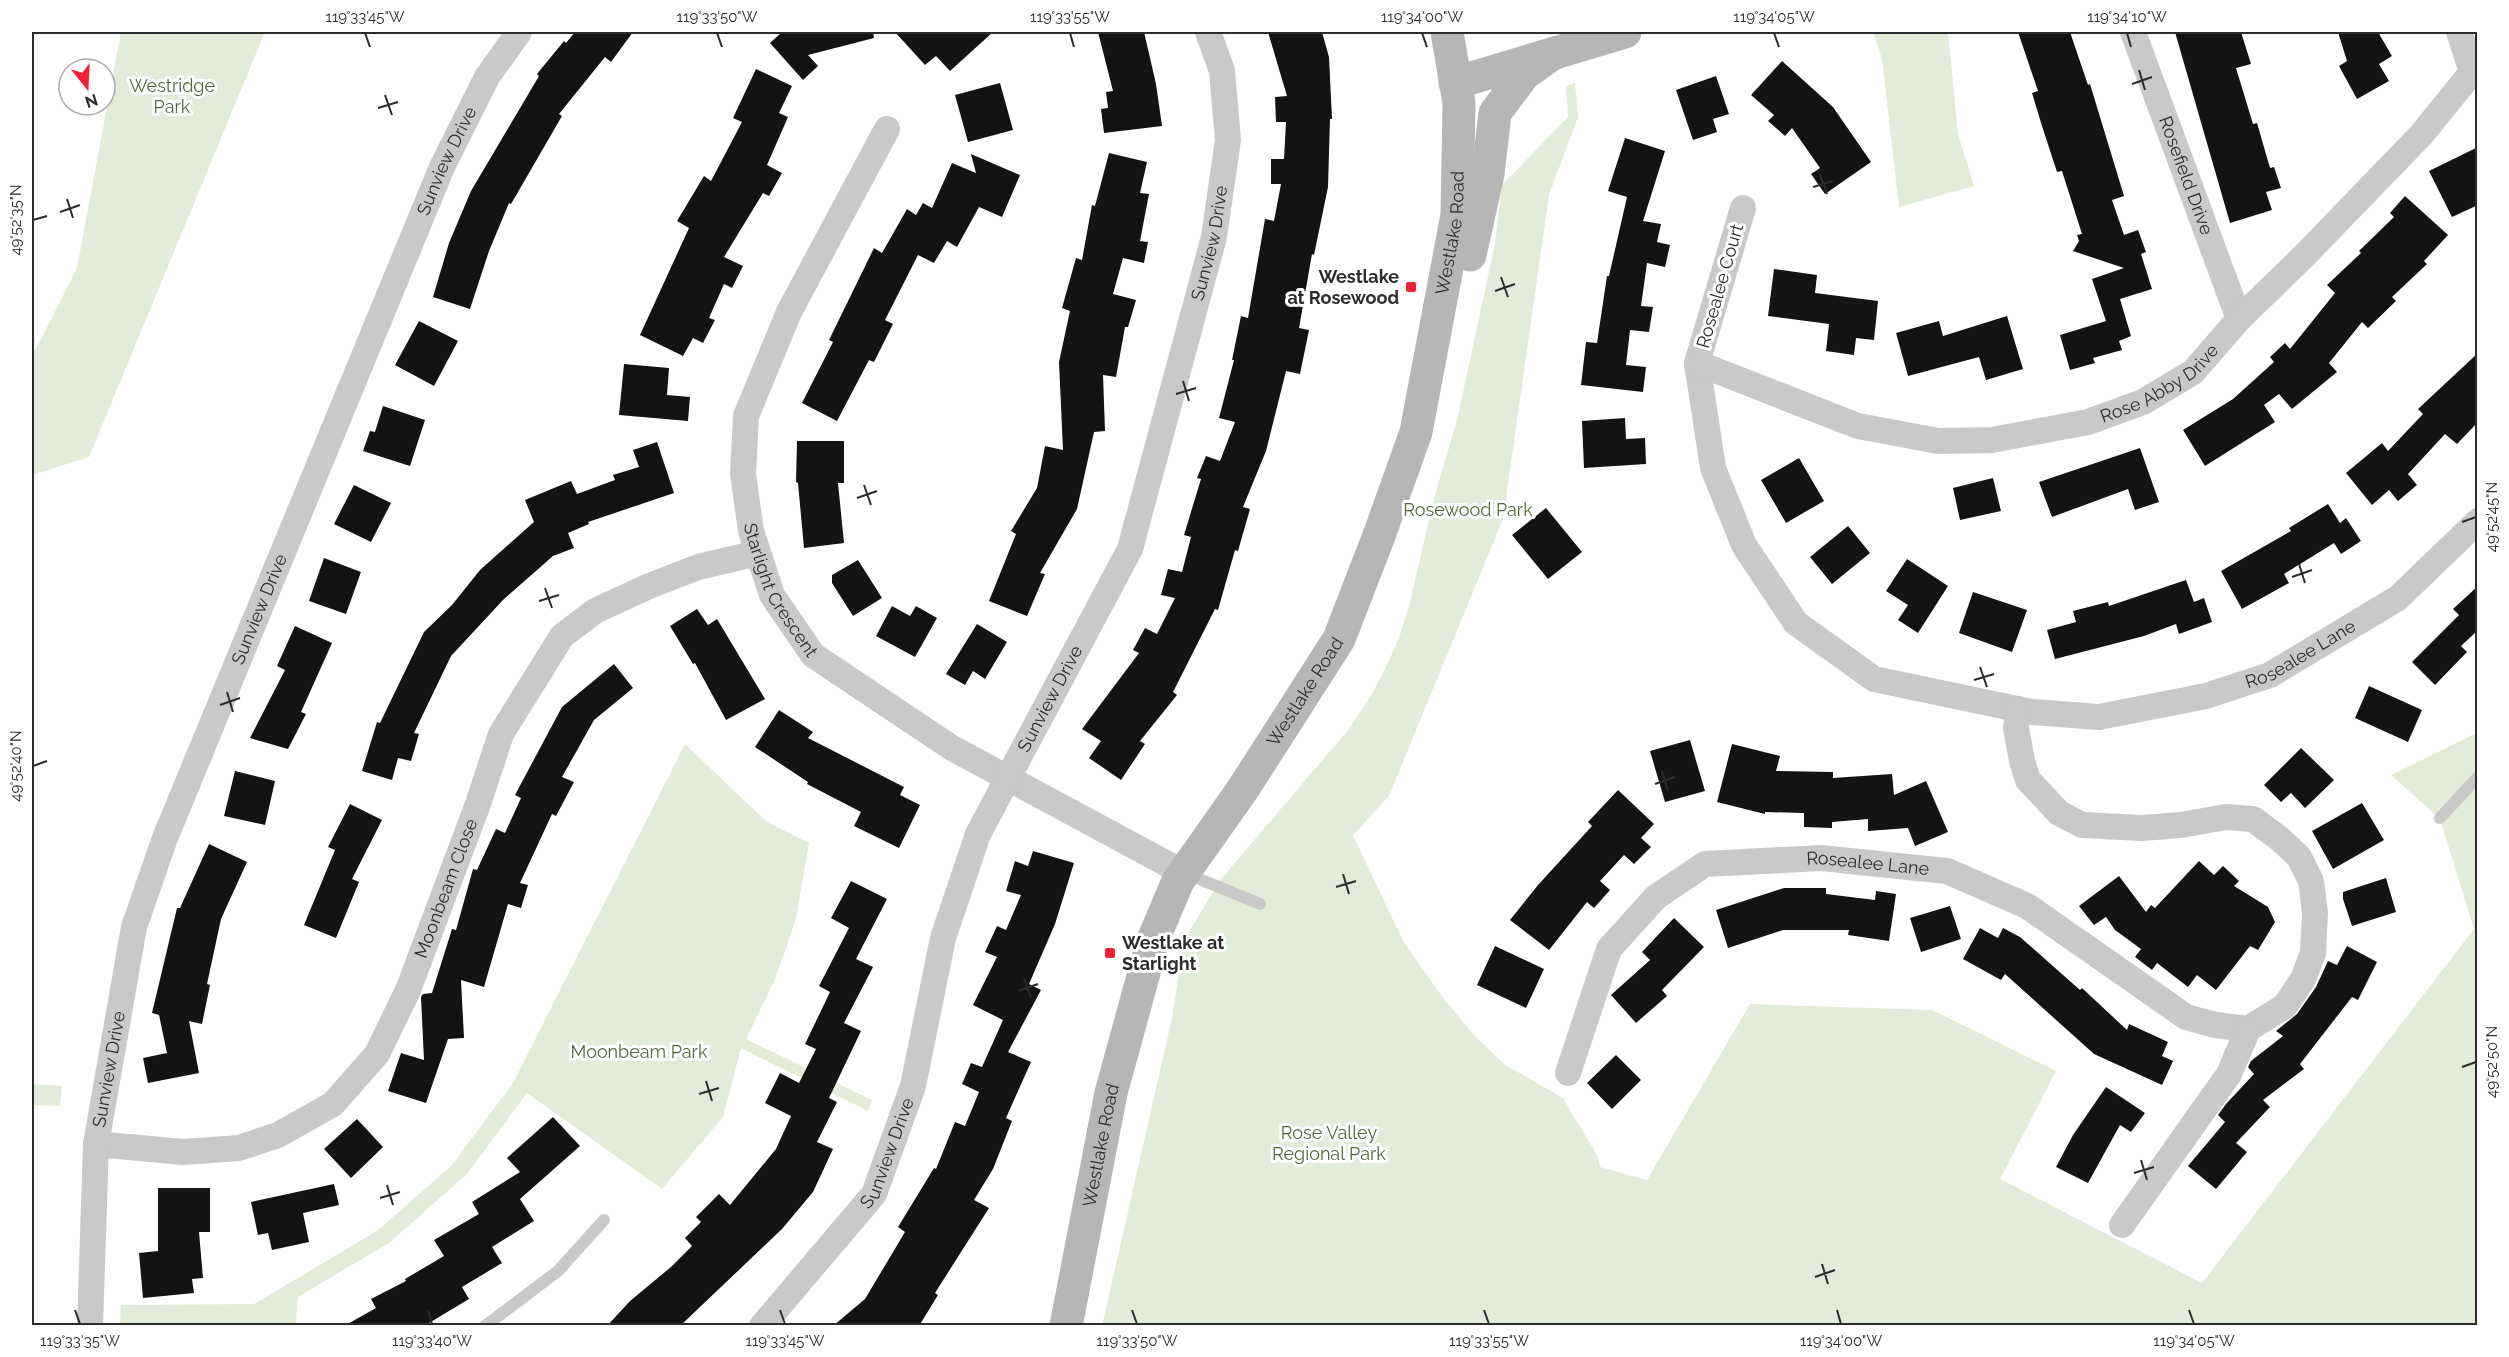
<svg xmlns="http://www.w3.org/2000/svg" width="2509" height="1357" viewBox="0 0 2509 1357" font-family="Raleway,sans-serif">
<rect width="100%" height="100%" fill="#fff"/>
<path fill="#e3ecd8" d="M121,32H265L89,457L32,475V352L37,347L77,268Z
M1873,32H1948L1958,134L1974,186L1899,207L1882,59Z
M1575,83L1578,117L1549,195L1503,519L1389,796L1353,835L1403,941L1441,995L1474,1035L1504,1064L1563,1098L1598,1157L1600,1167L1647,1180L1750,1004L1932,1010L2056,1071L2000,1179L2202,1283L2474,929L2440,819L2391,775L2477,733V1325L1102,1326L1172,1018L1184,940L1221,879L1349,729L1371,696L1386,667L1399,638L1410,603L1433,502L1457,420L1495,244L1502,185L1568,117L1566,86Z
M685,744L767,822L809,843L796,919L775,979L746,1039L872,1100L868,1111L741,1048L723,1117L662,1189L527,1093L467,1174L389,1243L298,1297L296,1325L120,1326L121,1305L254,1304L377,1231L452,1165L513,1083Z
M32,1084L62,1086L60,1106L32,1105Z"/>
<path fill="#131313" d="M575,32H633L611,62L605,57L559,114L562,116L511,204L509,203L489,251L470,309L433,297L449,243L471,191L539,76L537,74L564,41L566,43Z
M782,32H873L874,38L808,55L818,66L803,80L770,43Z
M895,32H993L950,71L936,56L925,65Z
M1098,32H1144L1156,84L1162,126L1104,133L1101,109L1108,108L1106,92L1113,91Z
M1268,32H1322L1329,57L1332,119H1330L1328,187L1314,255L1312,254L1299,328L1309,330L1300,374L1286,371L1266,451L1243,507L1250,509L1238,551L1235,550L1218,610L1215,609L1173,692L1177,695L1140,741L1145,744L1121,780L1089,758L1101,741L1082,729L1139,653L1133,650L1145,628L1157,634L1175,598L1161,595L1168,569L1182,572L1191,537L1184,535L1201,479L1197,478L1206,456L1220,461L1235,422L1219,418L1234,360H1232L1241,316L1248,318L1265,219L1274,221L1281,184H1271V159H1284L1286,122H1276L1275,97L1287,96Z
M2018,32H2070L2088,85L2090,84L2124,196L2112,200L2124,235L2138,230L2146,252L2141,254L2152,289L2120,299L2131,336L2119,341L2122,350L2093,358L2095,363L2070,370L2060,335L2106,321L2092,279L2124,268L2073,251L2079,241L2077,235L2082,234L2062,171L2057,172L2042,126L2032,93L2038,91Z
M2175,32H2241L2251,64L2236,68L2253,124L2257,123L2270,168L2274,167L2281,188L2266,192L2272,210L2230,223Z
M2338,32H2378L2392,56L2379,64L2389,81L2357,99L2339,66L2347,61Z
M1782,61L1833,107L1871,162L1825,194L1811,174L1820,168L1792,128L1785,136L1768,121L1774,115L1751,95Z
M756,69L792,86L779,113L788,117L767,165L782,173L769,196L763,193L724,257L743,266L732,288L724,284L709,318L715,320L703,343L693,338L683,356L640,335L689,228L677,221L704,176L711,181L742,122L733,118Z
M1716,76L1729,114L1713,119L1717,132L1693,140L1676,90Z
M1000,83L1013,130L968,142L955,95Z
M1625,138L1665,151L1643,221L1661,224L1657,242L1670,245L1665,267L1647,263L1641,306L1653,307L1649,332L1630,330L1626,365L1646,367L1643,392L1581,385L1586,342L1597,343L1607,276H1609L1627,197L1608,191Z
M2478,147V205L2452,217L2429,171Z
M1109,153L1147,162L1140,193L1149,194L1140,241L1148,242L1144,263L1123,258L1113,294L1136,300L1128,327H1125L1116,377L1103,375L1105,431L1094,432L1077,509L1040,573L1045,574L1027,616L989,601L1016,534L1011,531L1037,488L1045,446L1063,450L1059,362L1070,311L1062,308L1076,258L1082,260L1092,205L1095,206Z
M971,154L1020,175L1002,217L979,207L957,247L947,241L934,263L918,255L885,320L893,324L874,362L869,360L837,421L802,403L833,342L829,340L874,248L882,253L907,209L916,215L923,203L932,208L952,163L976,173Z
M2405,196L2448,235L2424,261L2427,264L2392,297L2396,301L2368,328L2362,322L2329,363L2337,372L2292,409L2279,394L2264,405L2275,422L2205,466L2183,430L2233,399L2274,362L2270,357L2285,343L2290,349L2335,293L2327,285L2361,253L2359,251L2394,217L2390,213Z
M1774,269L1817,275L1815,293L1878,301L1874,340L1856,338L1854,355L1826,351L1829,324L1768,316Z
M2007,316L2023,369L1986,380L1979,357L1908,376L1896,333L1939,321L1943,336Z
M419,321L458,341L434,386L395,365Z
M2478,353V422L2457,444L2445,434L2408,474L2417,485L2398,501L2389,490L2372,505L2346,473L2382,443L2388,451L2423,414L2418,409Z
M624,364L669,368L667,395L690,397L688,421L619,415Z
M383,406L425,420L410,466L363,451L370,431L375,432Z
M1625,418L1626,439L1645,438L1646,464L1584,468L1582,421Z
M797,441H844V483H838L844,543L804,548L798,483L796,482Z
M657,442L674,493L588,522L589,524L568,533L574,548L553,556L503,600L451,656L414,733L419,734L411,761L398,758L392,780L362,771L377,722L380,723L424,632L452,605L480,570L534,522L525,500L571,481L577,494L615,480L613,475L639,467L633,450Z
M2140,448L2159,502L2135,510L2128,489L2052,517L2039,482Z
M1799,458L1824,501L1786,523L1761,480Z
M1993,478L2001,511L1960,520L1953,488Z
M354,485L391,503L371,542L334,524Z
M2328,504L2340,523L2346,518L2361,541L2341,554L2334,543L2284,574L2289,583L2242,609L2221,571L2291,531L2289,528Z
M1546,508L1582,552L1548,579L1512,535Z
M1848,526L1870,553L1832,584L1810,557Z
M324,558L361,572L346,614L309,601Z
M1907,559L1948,586L1918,633L1898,620L1908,605L1886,591Z
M858,560L882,598L853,616L832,583V575Z
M2186,580L2194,602L2204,598L2212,622L2179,634L2176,624L2144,636L2055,659L2047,630L2076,622L2073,611L2108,602L2109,606Z
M2478,586V634L2476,632L2461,646L2467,652L2435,685L2412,662L2459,615L2453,609Z
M1973,592L2027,610L2012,652L1959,633Z
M892,606L910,616L916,606L937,618L915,657L876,636Z
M697,609L708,625L717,619L765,699L726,720L695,663L693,664L670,626Z
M977,624L1007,642L985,679L973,671L965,685L946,674Z
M295,626L332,643L301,712L306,714L288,749L250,738L285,670L277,666Z
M614,664L633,688L594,720L562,777L574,782L556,816L552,814L520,883L528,885L521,908L508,904L484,987L461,980L464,1038L448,1039L426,1103L388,1091L401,1053L424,1060L421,997L423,994L432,993L452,929L456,930L473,869L477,870L496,829L505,833L521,798L515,795L562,707Z
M2369,686L2422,710L2408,742L2355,718Z
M779,710L813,732L808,738L904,787L900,795L920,805L899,848L854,826L861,812L807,784L808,782L755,747Z
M1690,740L1705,791L1665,802L1650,751Z
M1732,744L1780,756L1776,771L1833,772V778L1892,774L1894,795L1926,781L1948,832L1915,846L1908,828L1868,831V819L1832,822V828L1804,827V813L1765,812V814L1717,802Z
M2301,748L2334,780L2305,808L2291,793L2281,802L2264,785Z
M235,771L275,781L265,825L224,816Z
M1618,790L1654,824L1641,838L1651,847L1634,864L1624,855L1600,881L1610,890L1594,908L1587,902L1549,950L1510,920L1538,885L1592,826L1588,822Z
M2362,803L2384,840L2333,869L2312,831Z
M350,804L382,820L352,879L359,882L336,938L304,925L335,850L328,847Z
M209,844L247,862L221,919L207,984L210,985L202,1024L189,1021L199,1073L148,1083L143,1058L167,1053L159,1015L152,1013L177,908H180Z
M1033,851L1074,863L1055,924L1029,984L1041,990L1008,1052L1031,1062L1006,1118L1012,1121L993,1169L974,1200L989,1208L935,1293L938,1295L919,1326H833L865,1299L905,1232L898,1227L934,1168L936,1169L955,1122L965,1126L979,1092L962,1084L971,1063L982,1067L1003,1020L973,1005L997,957L985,952L997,926L1006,930L1021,895L1006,891L1015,861L1028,866Z
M2199,861L2214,875L2223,866L2239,881L2234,886L2268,907L2275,922L2258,950L2250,946L2216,990L2197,975L2188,987L2157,963L2152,970L2135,957L2141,949L2115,930L2106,917L2094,925L2079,906L2119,876L2146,912L2151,905L2155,908Z
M2386,878L2396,912L2352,926L2343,899V892Z
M851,881L887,899L856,959L873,967L844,1023L861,1031L829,1098L837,1102L817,1142L833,1149L813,1192L782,1229L680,1326H607L630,1301L671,1267L692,1246L685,1238L701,1222L696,1217L719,1194L730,1205L776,1149L791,1116L765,1103L780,1073L799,1083L816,1049L805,1044L830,992L819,986L849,928L831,918Z
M1784,888H1826V894L1875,900L1876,891L1896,894L1889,941L1848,935L1849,930H1783L1728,948L1716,910Z
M1950,906L1961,939L1921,952L1910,918Z
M1674,918L1704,947L1662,990L1667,996L1636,1023L1611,995L1650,960L1642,952Z
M1980,928L1998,938L2003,928L2020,937L2080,990L2082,988L2127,1030L2129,1024L2168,1042L2162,1056L2173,1061L2162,1085L2094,1054L2005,974L2001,980L1963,959Z
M1495,946L1544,969L1526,1008L1477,985Z
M2347,946L2377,962L2358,1000L2352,997L2300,1064L2304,1069L2263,1100L2270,1107L2236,1143L2247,1152L2216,1189L2188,1166L2225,1122L2218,1115L2226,1104L2254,1074L2248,1067L2251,1061L2283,1036L2276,1031L2297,1014L2316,987L2328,961L2337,965Z
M1616,1055L1641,1080L1612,1109L1587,1083Z
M2106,1087L2145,1113L2131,1132L2120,1125L2088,1183L2056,1167L2073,1135Z
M553,1117L580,1146L520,1199L534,1221L492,1247L502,1263L462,1287L469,1299L424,1326H344L376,1308L371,1299L406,1281L405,1279L444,1256L434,1240L479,1214L472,1202L520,1172L507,1158Z
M357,1119L383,1147L351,1178L324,1149Z
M334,1184L339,1205L303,1213L309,1242L272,1250L268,1233L258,1235L251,1202Z
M158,1188H210V1232H199L203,1278L192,1279L194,1293L143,1298L139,1253L158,1251Z"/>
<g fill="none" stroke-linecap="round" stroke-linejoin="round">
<path stroke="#c9c9c9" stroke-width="12" d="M2440,818L2478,777
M1185,873L1260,904
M485,1326L558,1271L604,1220"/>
<g stroke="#c9c9c9" stroke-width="26">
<path id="s1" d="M2133,32L2239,319"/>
<path id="s2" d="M887,129L789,312L746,416L743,474L751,531L772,595L813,655L952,748L1184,873"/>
<path id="s3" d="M1743,208L1697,363L1713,468L1744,545L1796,623L1874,679L2032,712L2099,717L2206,696L2270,675L2398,598L2478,521"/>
<path id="s4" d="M1697,363L1858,426L1938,441L1992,440L2088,422L2143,402L2193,372L2239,319L2303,257L2421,135L2472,72L2459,32"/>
<path id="s5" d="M1568,1073L1609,949L1656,897L1705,864L1821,858L1947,871L2027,906L2186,1017L2215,1025L2248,1029L2285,1006L2303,979L2313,953L2315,913L2311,881L2299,857L2280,839L2253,819L2226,817L2181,825L2142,828L2082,825L2059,813L2028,780L2022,761L2016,728L2019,709"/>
<path id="s6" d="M96,1144L183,1152L239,1148L278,1135L333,1104L377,1054L408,990L478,804L501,734L562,636L595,611L647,587L698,567L758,553"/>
<path d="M2122,1225L2229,1074L2248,1029"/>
<path id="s7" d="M90,1326L96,1144L134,927L165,838L442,167L487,77L519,32"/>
<path id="s8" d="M762,1326L874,1194L913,1086L943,938L978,834L1130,549L1214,237L1228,140L1222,71L1208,32"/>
</g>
<g stroke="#b6b6b6" stroke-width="33">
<path d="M1455,83L1625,32"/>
<path d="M1470,255L1488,174L1495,113L1524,74L1554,53"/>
<path id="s9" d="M1066,1326L1111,1093L1153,940L1178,881L1243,789L1339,639L1380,533L1416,432L1457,215L1459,103L1447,32"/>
</g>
</g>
<path fill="none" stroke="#2c2c2c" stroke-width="2" d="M365,33L370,47M717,33L722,47M1070,33L1074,47M1422,33L1427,47M1774,33L1779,47M2127,33L2131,47M2139,70L2145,90M2132,84L2152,77M385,95L392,115M378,108L398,102M1820,174L1827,194M1813,187L1833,181M67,199L73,218M60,212L80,205M33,220L47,216M1501,277L1508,297M1495,291L1515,284M1183,381L1189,401M1176,394L1196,388M864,485L871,505M857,498L877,491M2462,522L2476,517M2299,564L2305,583M2292,577L2312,570M545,588L552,608M539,601L559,595M1980,667L1987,687M1974,680L1994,674M227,692L233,712M220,705L240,698M33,766L47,761M1662,771L1668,791M1655,784L1675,777M1343,874L1349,894M1336,887L1356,881M1024,978L1031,998M1018,991L1038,984M2462,1067L2476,1062M706,1081L712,1101M699,1094L719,1088M2141,1160L2147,1180M2134,1173L2154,1167M387,1185L393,1205M380,1198L400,1192M1822,1264L1828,1284M1815,1277L1835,1270M75,1310L80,1324M428,1310L432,1324M780,1310L785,1324M1132,1310L1137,1324M1484,1310L1489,1324M1837,1310L1841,1324M2189,1310L2194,1324"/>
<g fill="#f22033" stroke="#fff" stroke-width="2">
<rect x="1405" y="281" width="12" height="12" rx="3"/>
<rect x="1104" y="947" width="12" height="12" rx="3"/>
</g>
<g text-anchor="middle" stroke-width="6" stroke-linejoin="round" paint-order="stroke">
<g font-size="18" fill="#506b37" stroke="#fff">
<text x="172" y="92">Westridge<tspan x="172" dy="21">Park</tspan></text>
<text x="1468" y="516">Rosewood Park</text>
<text x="639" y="1058">Moonbeam Park</text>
<text x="1329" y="1139">Rose Valley<tspan x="1329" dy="21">Regional Park</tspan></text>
</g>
<g font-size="18" fill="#2c2c2c" stroke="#fff">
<text dy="6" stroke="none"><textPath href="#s7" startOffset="1230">Sunview Drive</textPath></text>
<text dy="6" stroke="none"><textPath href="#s1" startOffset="153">Rosefield Drive</textPath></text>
<text dy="6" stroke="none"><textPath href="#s9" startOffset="1174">Westlake Road</textPath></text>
<text dy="6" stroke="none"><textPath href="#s8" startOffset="1188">Sunview Drive</textPath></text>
<text transform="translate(1720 286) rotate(-74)" y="6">Rosealee Court</text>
<text dy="6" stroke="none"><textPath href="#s4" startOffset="488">Rose Abby Drive</textPath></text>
<text dy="6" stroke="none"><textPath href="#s2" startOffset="502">Starlight Crescent</textPath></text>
<text dy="6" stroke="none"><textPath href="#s7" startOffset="744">Sunview Drive</textPath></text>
<text dy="6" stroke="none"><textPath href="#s3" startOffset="982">Rosealee Lane</textPath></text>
<text dy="6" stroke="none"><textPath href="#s9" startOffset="688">Westlake Road</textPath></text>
<text dy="6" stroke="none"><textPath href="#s8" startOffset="702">Sunview Drive</textPath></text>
<text dy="6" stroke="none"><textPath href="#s5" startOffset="423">Rosealee Lane</textPath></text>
<text dy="6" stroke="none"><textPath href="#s6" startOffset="494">Moonbeam Close</textPath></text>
<text dy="6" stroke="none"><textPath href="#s7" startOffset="258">Sunview Drive</textPath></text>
<text dy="6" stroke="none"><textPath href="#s9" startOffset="184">Westlake Road</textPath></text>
<text dy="6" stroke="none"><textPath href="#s8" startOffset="216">Sunview Drive</textPath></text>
</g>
<g font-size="18" font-weight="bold" fill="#2c2c2c" stroke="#fff" text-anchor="end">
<text x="1399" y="283">Westlake<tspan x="1399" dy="21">at Rosewood</tspan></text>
<text x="1122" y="949" text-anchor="start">Westlake at<tspan x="1122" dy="21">Starlight</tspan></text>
</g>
</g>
<rect width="2509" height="1357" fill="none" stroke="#ffffff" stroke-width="66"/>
<g transform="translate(87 87) rotate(162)"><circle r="28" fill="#ffffff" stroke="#ababab" stroke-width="1.5"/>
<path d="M0-4.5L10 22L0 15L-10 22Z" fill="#f22033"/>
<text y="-9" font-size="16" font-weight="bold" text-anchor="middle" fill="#2c2c2c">N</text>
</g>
<rect x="33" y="33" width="2443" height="1291" fill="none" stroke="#2c2c2c" stroke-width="2"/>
<g font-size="15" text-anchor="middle" fill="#2c2c2c">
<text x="365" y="22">119°33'45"W</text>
<text x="717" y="22">119°33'50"W</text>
<text x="1070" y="22">119°33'55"W</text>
<text x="1422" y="22">119°34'00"W</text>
<text x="1774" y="22">119°34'05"W</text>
<text x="2127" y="22">119°34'10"W</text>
<text transform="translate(16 220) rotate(-90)" y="5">49°52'35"N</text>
<text transform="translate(2492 517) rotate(-90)" y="5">49°52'45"N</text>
<text transform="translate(16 766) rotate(-90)" y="5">49°52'40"N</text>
<text transform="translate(2492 1062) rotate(-90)" y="5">49°52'50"N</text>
<text x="80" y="1346">119°33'35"W</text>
<text x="432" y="1346">119°33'40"W</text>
<text x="785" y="1346">119°33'45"W</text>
<text x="1137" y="1346">119°33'50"W</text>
<text x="1489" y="1346">119°33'55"W</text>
<text x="1841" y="1346">119°34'00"W</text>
<text x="2194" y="1346">119°34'05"W</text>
</g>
</svg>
